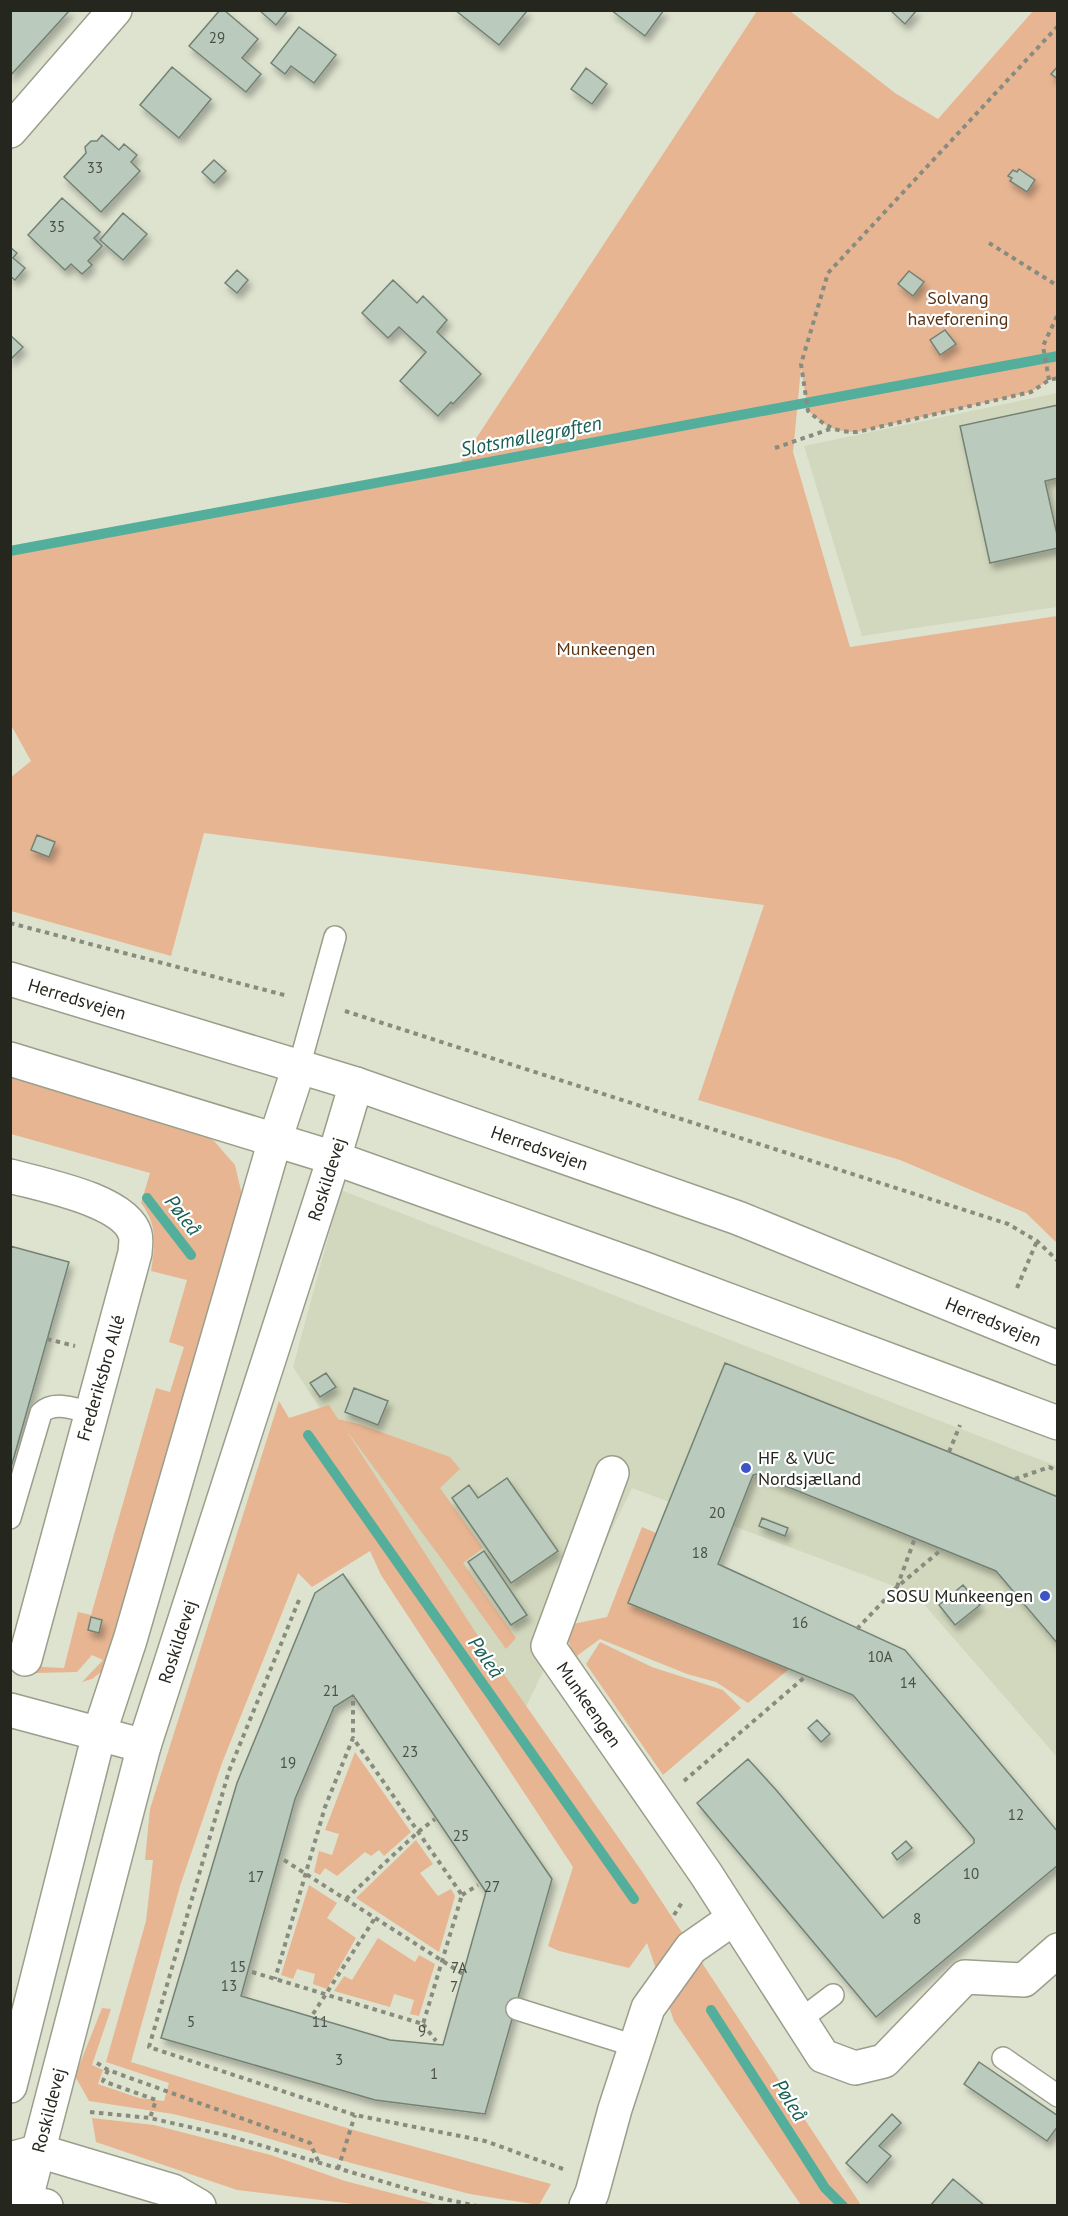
<svg xmlns="http://www.w3.org/2000/svg" width="1068" height="2216" viewBox="0 0 1068 2216" font-family="'PT Sans',sans-serif">
<defs>
<filter id="shadow"><feDropShadow dx="3.5" dy="6" stdDeviation="3" flood-color="#0004"/></filter>
</defs>
<rect width="100%" height="100%" fill="#dee3cf"/>
<path fill="#d2d8bd" d="M1057,393V607L862,636L804,446Z
M341,1190L1057,1466V1757L915,1594L632,1488L521,1717L293,1367Z"/>
<path fill="#e7b592" d="M757,11H790L895,93L938,119L1033,11H1057V378L1049,380L1031,392L857,432C833,432 826,426 808,411L801,368L793,452L850,647L1057,616V1243L1026,1213L900,1160L698,1100L764,905L204,833L171,956L11,911L10,778L31,761L11,725V551L458,466Z
M11,1077L190,1127L214,1141L235,1165L243,1199L110,1665L92,1679L82,1682L103,1660L92,1655L77,1672L36,1673L11,1669L10,1658L43,1667L64,1668L78,1612L91,1615L156,1388L170,1392L184,1347L169,1342L187,1280L151,1271C155,1245 158,1225 141,1203L150,1173L11,1134Z
M279,1401L289,1418L329,1405L338,1419L359,1424L450,1457L460,1469L440,1488L483,1548L463,1563L516,1638L506,1649L443,1561L346,1430L485,1647L641,1870L861,2205H801L674,2021L647,1943L629,1968L559,1951L548,1946L573,1867L381,1575L370,1551L312,1587L298,1573L222,1763L180,1886L131,2062L357,2131L551,2184L539,2205L470,2194L351,2163L250,2133L173,2114L89,2101L75,2076L102,2008L111,2009L92,2065L103,2070L98,2084L139,2098L164,2101L169,2083L106,2062L146,1921L153,1860H145L150,1809Z
M642,1527L656,1533L628,1603L789,1669L748,1703L716,1682L687,1674L600,1639L574,1658L566,1633L568,1625L607,1617Z
M600,1642L652,1667L723,1690L741,1708L663,1775L586,1664Z
M355,1752L411,1832L384,1856L379,1850L371,1856L365,1852L337,1876L325,1868L320,1875L314,1872L319,1851L332,1855L339,1834L325,1830Z
M416,1840L433,1864L420,1873L438,1896L451,1889L455,1896L439,1952L356,1898Z
M309,1885L337,1903L327,1918L356,1938L327,1989L313,1984L315,1974L297,1969L293,1979L281,1975Z
M378,1938L415,1962L419,1955L435,1964L419,2016L410,2014L414,2000L394,1994L390,2007L334,1991L344,1976L352,1980Z
M92,2118L154,2125L271,2155L345,2181L438,2205H362L237,2190L96,2142Z"/>
<g fill="none" stroke-linecap="round" stroke-linejoin="round">
<path stroke="#54ae9c" stroke-width="10" d="M10,551L1058,356
M147,1198L191,1255
M308,1435L634,1899
M711,2010L825,2188L843,2206"/>
</g>
<path fill="#bacabc" stroke="#738275" stroke-width="1.5" fill-rule="evenodd" filter="url(#shadow)" d="M10,10H70L10,76Z
M220,10H224L258,39L242,58L261,74L246,92L189,46Z
M259,10H288L276,25Z
M455,10H526L527,11L499,45Z
M611,10H664L645,36Z
M890,10H917L905,24Z
M299,27L336,55L314,83L291,66L285,74L271,63Z
M1058,66V79L1051,74Z
M172,67L211,99L179,138L140,105Z
M586,68L607,84L592,104L571,89Z
M102,135L119,150L124,144L137,155L131,162L140,171L101,212L64,177L86,153L85,147L91,141H97Z
M214,160L226,171L214,183L202,172Z
M1019,169L1035,180L1027,192L1010,181L1012,178L1008,176L1013,170L1017,172Z
M62,198L100,232L94,238L102,246L88,261L92,265L82,274L71,264L65,270L28,235Z
M123,213L147,234L123,260L100,240Z
M10,247L17,253L13,258L25,268L15,280L10,276Z
M237,270L248,280L237,293L225,283Z
M909,271L924,282L913,296L898,284Z
M393,280L417,303L423,296L447,320L437,332L481,374L453,404L451,402L438,416L400,381L426,352L399,327L388,338L362,313Z
M945,330L956,344L940,355L930,340Z
M10,335L23,347L10,360Z
M1058,405V478L1045,481L1058,539V548L990,563L960,426Z
M37,835L55,842L49,857L31,850Z
M10,1246L69,1262L10,1471Z
M725,1363L949,1452L1058,1497V1644L996,1571L756,1474L753,1475L718,1564L905,1650L1058,1832V1865L876,2017L697,1803L748,1759L777,1791L883,1918L974,1843V1839L853,1695L628,1603Z
M326,1373L336,1387L320,1397L310,1383Z
M354,1388L388,1401L378,1425L345,1412Z
M507,1478L558,1551L511,1583L452,1498L469,1485L478,1498Z
M762,1518L788,1528L785,1536L759,1526Z
M484,1551L527,1615L511,1625L468,1562Z
M343,1574L552,1879L485,2114L375,2100L161,2038L237,1783L315,1593ZM353,1695L486,1892L443,2045L390,2040L241,1996L295,1799L334,1707Z
M963,1585L980,1605L955,1625L939,1605Z
M91,1617L102,1620L99,1633L88,1630Z
M817,1720L830,1734L821,1742L808,1728Z
M906,1841L912,1848L897,1860L892,1853Z
M979,2062L1058,2116V2126L1047,2141L964,2084Z
M892,2114L901,2123L879,2146L891,2156L867,2183L846,2163Z
M953,2179L985,2206H930Z"/>
<g fill="none" stroke-linecap="round" stroke-linejoin="round">
<defs>
<path id="lane" d="M299,1067L335,937
M10,1518L41,1413C54,1400 74,1409 91,1413
M517,2009L635,2046
M800,2020L833,1995
M1003,2058L1058,2096"/>
<g id="street">
<path d="M10,131L115,10"/>
<path d="M10,1176C42,1185 125,1200 135,1234C137,1240 135,1248 135,1253L25,1659"/>
<path id="s1" d="M612,1473L548,1646L706,1874L823,2056L855,2068L884,2061L965,1977L1024,1980L1058,1950"/>
<path d="M10,1710L144,1746"/>
<path d="M10,2159L39,2151L173,2191L199,2206"/>
<path d="M10,2187L25,2202L46,2206"/>
<path d="M586,2206L592,2193L615,2109L648,2008L691,1948L734,1918"/>
</g>
<g id="secondary">
<path id="s2" d="M10,979L356,1084L738,1218L1058,1348"/>
<path d="M10,1059L334,1158L645,1269L1058,1423"/>
<path d="M10,2086L99,1734L130,1640L275,1140L299,1067"/>
<path id="s3" d="M24,2206L144,1746L334,1158L356,1084"/>
</g>
</defs>
<use href="#lane" stroke="#9a9e8b" stroke-width="24"/>
<use href="#street" stroke="#9a9e8b" stroke-width="36"/>
<use href="#secondary" stroke="#9a9e8b" stroke-width="36"/>
<path stroke="#888c7e" stroke-width="4" stroke-dasharray="4.5 4.5" stroke-linecap="butt" d="M1058,26L828,273L801,364L808,411C826,426 833,432 857,432L1031,392L1049,380L1058,378
M989,243L1058,286
M1049,380L1043,346L1058,314
M775,448L830,429
M10,923L288,996
M345,1011L1008,1224L1037,1241L1058,1261
M1017,1288L1037,1241
M47,1339L75,1346
M949,1452L960,1425
M1015,1479L1049,1467L1058,1471
M897,1587L915,1538
M299,1600L229,1771L149,2047L355,2115L485,2141L563,2169
M857,1629L897,1587L941,1550
M353,1701V1738
M684,1781L806,1676
M284,1860L463,1974
M462,1895L478,1885
M346,1899L418,1832L435,1819
M674,1915L683,1901
M252,1972C309,1989 366,2007 423,2024L462,1895L353,1738L325,1807L275,1979
M313,2014L375,1918
M423,2024L436,2041
M97,2063L108,2070L310,2143L319,2163
M108,2070L103,2081L156,2100L150,2118
M90,2112L150,2118L229,2136L435,2197L477,2206
M338,2169L355,2115"/>
<use href="#lane" stroke="#fff" stroke-width="21"/>
<use href="#street" stroke="#fff" stroke-width="33"/>
<use href="#secondary" stroke="#fff" stroke-width="33"/>
</g>
<g fill="#3e53c6" stroke="#fff" stroke-width="2">
<circle cx="746" cy="1468" r="6"/>
<circle cx="1045" cy="1596" r="6"/>
</g>
<g text-anchor="middle" stroke-width="4.5" stroke-linejoin="round" paint-order="stroke">
<g font-size="15" fill="#4a5046">
<text x="217" y="43">29</text>
<text x="95" y="173">33</text>
<text x="57" y="232">35</text>
<text x="717" y="1518">20</text>
<text x="700" y="1558">18</text>
<text x="800" y="1628">16</text>
<text x="880" y="1662">10A</text>
<text x="908" y="1688">14</text>
<text x="331" y="1696">21</text>
<text x="410" y="1757">23</text>
<text x="288" y="1768">19</text>
<text x="1016" y="1820">12</text>
<text x="461" y="1841">25</text>
<text x="971" y="1879">10</text>
<text x="256" y="1882">17</text>
<text x="492" y="1892">27</text>
<text x="917" y="1924">8</text>
<text x="238" y="1972">15</text>
<text x="459" y="1973">7A</text>
<text x="229" y="1991">13</text>
<text x="454" y="1992">7</text>
<text x="191" y="2027">5</text>
<text x="320" y="2027">11</text>
<text x="422" y="2036">9</text>
<text x="339" y="2065">3</text>
<text x="434" y="2079">1</text>
</g>
<g font-size="18" fill="#5a3313" stroke="#fff">
<text x="958" y="304">Solvang<tspan x="958" dy="21">haveforening</tspan></text>
<text x="606" y="655">Munkeengen</text>
</g>
<g font-size="18" fill="#25271f" stroke="#fff">
<text dy="6" stroke="none"><textPath href="#s2" startOffset="70">Herredsvejen</textPath></text>
<text dy="6" stroke="none"><textPath href="#s2" startOffset="556">Herredsvejen</textPath></text>
<text dy="6" stroke="none"><textPath href="#s3" startOffset="1071">Roskildevej</textPath></text>
<text dy="6" stroke="none"><textPath href="#s2" startOffset="1042">Herredsvejen</textPath></text>
<text transform="translate(101 1378) rotate(-74)" y="6">Frederiksbro Allé</text>
<text dy="6" stroke="none"><textPath href="#s3" startOffset="585">Roskildevej</textPath></text>
<text dy="6" stroke="none"><textPath href="#s1" startOffset="256">Munkeengen</textPath></text>
<text dy="6" stroke="none"><textPath href="#s3" startOffset="99">Roskildevej</textPath></text>
</g>
<g font-size="18" fill="#25271f" stroke="#fff" text-anchor="start">
<text x="758" y="1464">HF &amp; VUC<tspan x="758" dy="21">Nordsjælland</tspan></text>
<text x="1033" y="1602" text-anchor="end">SOSU Munkeengen</text>
</g>
<g font-size="20" font-style="italic" fill="#186054" stroke="#fff">
<text transform="translate(531 436) rotate(-11)" y="7">Slotsmøllegrøften</text>
<text transform="translate(183 1215) rotate(52)" y="7">Pøleå</text>
<text transform="translate(486 1657) rotate(55)" y="7">Pøleå</text>
<text transform="translate(790 2100) rotate(57)" y="7">Pøleå</text>
</g>
</g>
<rect width="1068" height="2216" fill="none" stroke="#25271f" stroke-width="24"/>
</svg>
